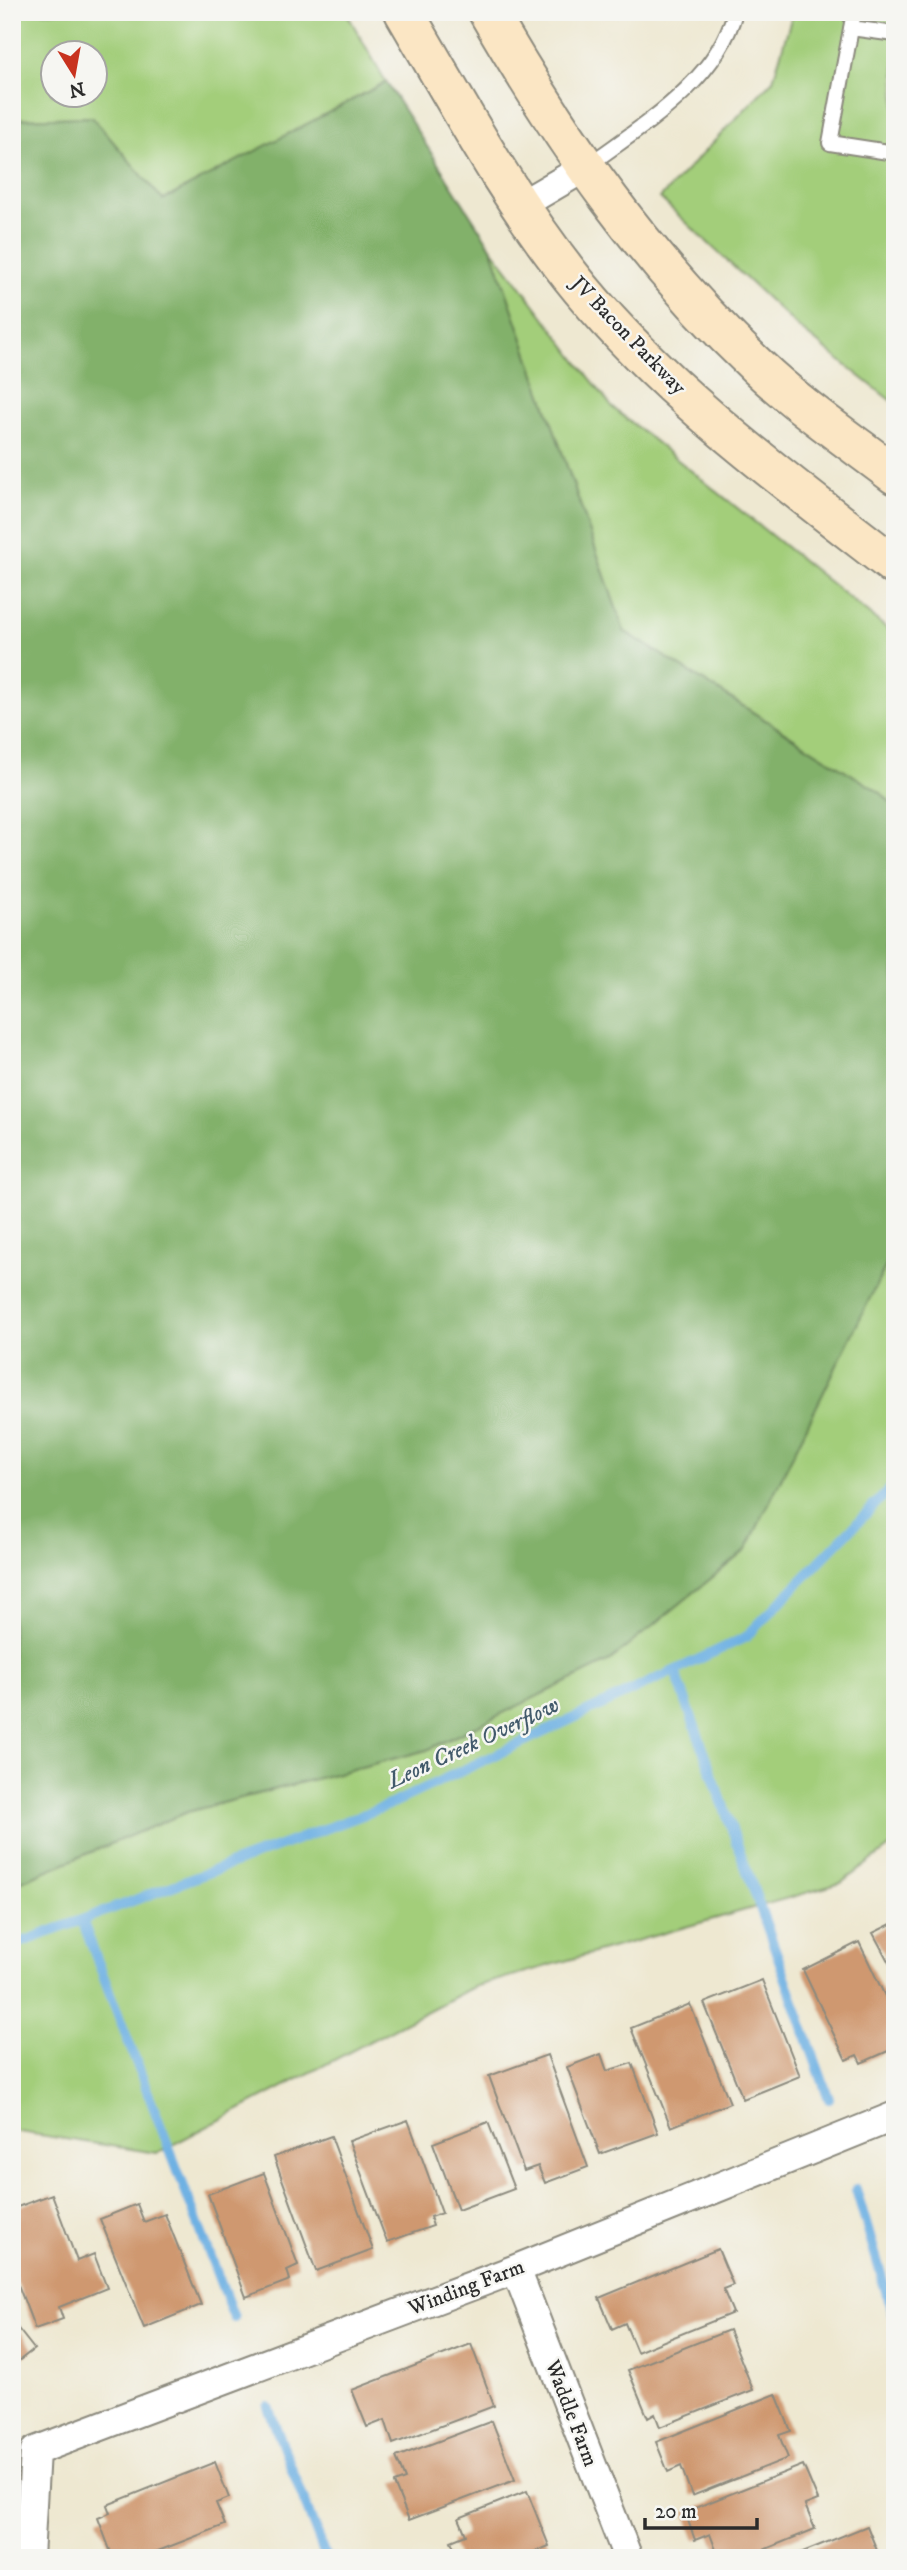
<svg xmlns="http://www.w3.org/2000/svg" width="907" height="2570" viewBox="0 0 907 2570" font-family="'IM FELL DW Pica',serif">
<rect width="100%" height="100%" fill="#f6f6f2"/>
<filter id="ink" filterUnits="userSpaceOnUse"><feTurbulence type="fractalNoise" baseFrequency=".0143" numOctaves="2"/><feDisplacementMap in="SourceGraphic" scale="14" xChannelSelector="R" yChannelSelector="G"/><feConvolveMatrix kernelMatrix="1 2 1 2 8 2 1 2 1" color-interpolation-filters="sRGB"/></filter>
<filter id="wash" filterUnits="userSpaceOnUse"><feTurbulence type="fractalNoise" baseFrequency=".00686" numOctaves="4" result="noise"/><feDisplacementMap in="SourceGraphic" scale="28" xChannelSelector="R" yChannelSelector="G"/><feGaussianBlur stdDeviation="1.57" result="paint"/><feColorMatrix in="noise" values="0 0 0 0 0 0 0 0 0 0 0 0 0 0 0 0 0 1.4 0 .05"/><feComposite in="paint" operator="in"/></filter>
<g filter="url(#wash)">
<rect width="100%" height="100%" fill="#eee8d1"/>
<path fill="#a3ce7a" stroke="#677c52" stroke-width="2" fill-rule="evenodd" d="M12,12H346L386,82L163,201L92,117L12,119ZM52,52H94V94H52Z
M793,12H895V404L800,329L660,198L773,80Z
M491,247L612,407L895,635V807L881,793L624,631Z
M895,1247V1843L841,1883L473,1987L157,2153L12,2131V1885L187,1812L427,1750L608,1662L746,1550Z"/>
<path fill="#82b16a" stroke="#566e4a" stroke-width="2" d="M386,82L491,247L624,631L881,793L895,807V1247L746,1550L608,1662L427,1750L187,1812L12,1885V119L92,117L163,200Z"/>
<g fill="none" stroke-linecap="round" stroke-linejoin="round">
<path stroke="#6eb1e3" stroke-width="10" d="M675,1671L829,2099
M82,1920L234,2318
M12,1946L389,1805L746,1637L895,1484
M856,2189L895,2322
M268,2407L326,2558"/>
</g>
<g id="blocks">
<path fill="#cf986f" d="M895,1922V1974L873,1933Z
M859,1942L895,2017V2048L861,2063L857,2055L846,2060L803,1970Z
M762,1980L800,2076L743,2099L704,2003Z
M690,2004L730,2103L671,2127L631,2028Z
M601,2054L607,2071L632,2063L658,2133L600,2154L567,2067Z
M547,2055L588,2167L545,2183L538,2166L524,2171L489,2076Z
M408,2120L442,2213L430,2217L433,2226L387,2242L349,2141Z
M488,2122L514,2189L458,2210L433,2143Z
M331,2136L373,2250L316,2271L274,2157Z
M264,2173L298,2265L287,2270L290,2280L246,2297L208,2194Z
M52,2194L77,2261L94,2254L107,2288L59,2307L63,2319L35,2329L12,2269V2209Z
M137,2204L144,2222L165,2214L201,2305L144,2328L100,2219Z
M718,2249L733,2285L723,2289L733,2313L637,2352L625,2323L612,2329L599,2298Z
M12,2321L34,2349L12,2366Z
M729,2330L753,2390L660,2427L655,2414L648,2418L628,2370Z
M471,2344L494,2406L393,2444L385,2420L367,2427L352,2390Z
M776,2394L791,2431L779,2435L788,2458L692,2496L681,2466L668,2472L656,2442Z
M492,2421L515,2480L409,2520L394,2483L405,2479L396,2457Z
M215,2462L229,2498L216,2503L225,2525L140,2558H113L98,2518L110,2513L107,2505Z
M803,2465L818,2500L805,2505L815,2529L744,2558H719L710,2534L695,2540L685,2512Z
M527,2491L549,2546L520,2558H458L451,2541L466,2535L459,2518Z
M867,2526L880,2558H788Z"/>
</g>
</g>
<g filter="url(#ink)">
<use href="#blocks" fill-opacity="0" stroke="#8c8a7e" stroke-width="2"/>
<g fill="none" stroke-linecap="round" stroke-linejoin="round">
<defs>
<path id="lane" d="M854,12L830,143L895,153
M851,28L895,34
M586,167C641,126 716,83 735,12"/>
<path id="street" d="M521,205L584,168
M516,2269L628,2558
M29,2558L35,2451L516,2269L895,2116"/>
<path id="secondary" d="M404,12C459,106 512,205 581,289C670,397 786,481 895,566
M488,12C564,144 646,261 757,366C799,406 849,440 895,475"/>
</defs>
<use href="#lane" stroke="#8c8a7e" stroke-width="18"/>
<use href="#street" stroke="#8c8a7e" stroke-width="32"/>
<use href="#secondary" stroke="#8c8a7e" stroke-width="42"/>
<use href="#lane" stroke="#fff" stroke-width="14"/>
<use href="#street" stroke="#fff" stroke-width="28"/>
<use href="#secondary" stroke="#fbe6c4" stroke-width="38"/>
</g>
</g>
<g text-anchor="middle" stroke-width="5" stroke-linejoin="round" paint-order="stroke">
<g font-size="21" fill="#2b2b2b" stroke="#f6f6f2">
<text transform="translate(629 335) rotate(46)" y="7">JV Bacon Parkway</text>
<text transform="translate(466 2287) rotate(-21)" y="7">Winding Farm</text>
<text transform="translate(572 2413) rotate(69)" y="7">Waddle Farm</text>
</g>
<g font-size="23" font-style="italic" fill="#425a6b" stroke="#f6f6f2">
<text transform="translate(473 1742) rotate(-25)" y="8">Leon Creek Overflow</text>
</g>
</g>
<rect width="907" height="2570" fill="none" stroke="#f6f6f2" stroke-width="42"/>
<g transform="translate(74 74) rotate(169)"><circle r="33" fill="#f6f6f2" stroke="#a5a5a2" stroke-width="2"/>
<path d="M0-5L12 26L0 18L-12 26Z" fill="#c8321e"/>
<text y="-10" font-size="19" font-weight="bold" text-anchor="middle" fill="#2b2b2b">N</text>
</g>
<path d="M645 2518v10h112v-10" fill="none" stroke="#2b2b2b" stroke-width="3.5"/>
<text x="655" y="2518" font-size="21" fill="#2b2b2b" stroke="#f6f6f2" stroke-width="5" paint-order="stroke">20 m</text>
</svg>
